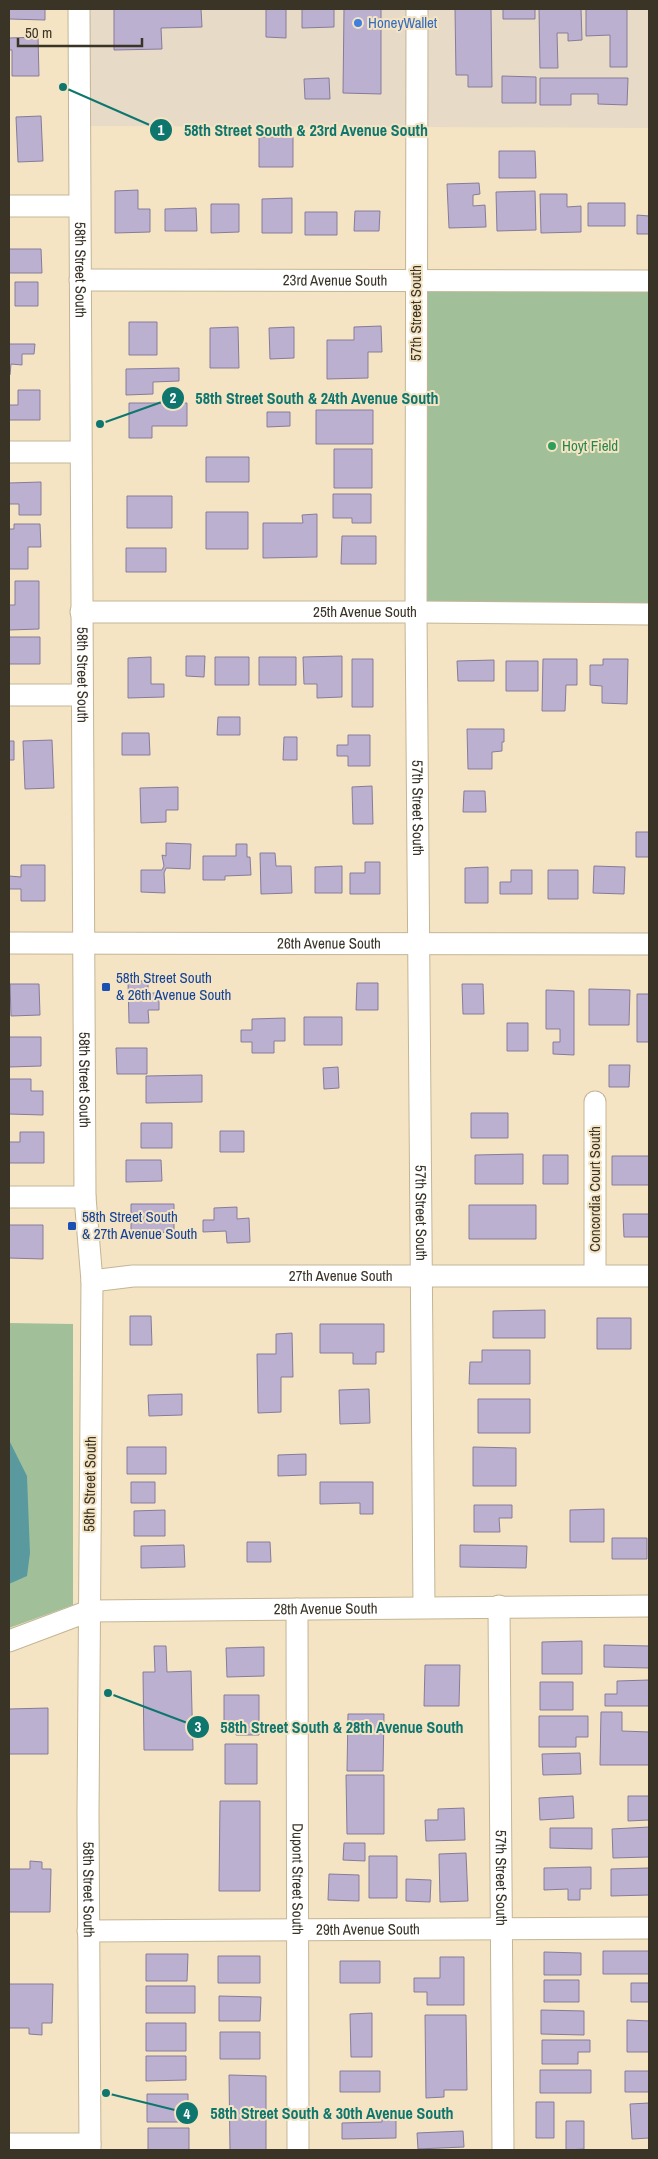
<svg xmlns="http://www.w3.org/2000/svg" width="658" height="2159" viewBox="0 0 658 2159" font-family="'Archivo Narrow',sans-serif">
<rect width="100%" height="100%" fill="#f4e4c3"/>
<path fill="#e7dac7" d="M87,9H409V127L88,126Z
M426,9H649V128L426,127Z"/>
<path fill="#a1c09a" d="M425,289L649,291V605L425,602Z
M9,1323L73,1324V1605L9,1628Z"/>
<path fill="#5a9a9f" d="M9,1440L27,1476L30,1553L27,1576L9,1584Z"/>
<path fill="#bbb0d0" stroke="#867c9a" d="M9,9H45V20L9,19Z
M114,9H201L202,27L161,28L162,49L114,50Z
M266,9H286V38L266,37Z
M302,9H334V27L302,28Z
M344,9H381V94L343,93Z
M455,9H491L492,87H468V75H456Z
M503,9H535V19H503Z
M539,9H581L582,40L568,41V33H557L558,68H540Z
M586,9H627V67H610V35L586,36Z
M38,37L39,76H12V50H9V38Z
M502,76L536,77V103H502Z
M329,78L330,99H305L304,79Z
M540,78H628L627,105L598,104V94H571V105H540Z
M41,116L43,161L18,162L16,117Z
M259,137H293V167H259Z
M499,151H535L536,178H499Z
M479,183L480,194L473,195V206L485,205L486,227L449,228L447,184Z
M138,190V209H150V232L115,233V191Z
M535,191L536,230L497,231L496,192Z
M540,194H567V207L581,206V232L541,233Z
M292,198V233H262V199Z
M588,203H625V226H588Z
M211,204H239V232L211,233Z
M196,208L197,231H165V209Z
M355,211H380L379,231H354Z
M305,212H337V235H305Z
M637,215L649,216V234H637Z
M9,249H41L42,273H9Z
M15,282H38V306H15Z
M129,322H157V355H129Z
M381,326L382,352H368V378L327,379V340H354V327Z
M238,327L239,368H210V328Z
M294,327V358L270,359L269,328Z
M9,344H35L34,354H22V365L11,364L10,375H9Z
M179,368V381L153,382V394L126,395V369Z
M18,390H40V420H9V405H18Z
M129,403H187V426H152V438H129Z
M316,410H373V444H316Z
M267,412H290V426L267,427Z
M334,449H372V488H334Z
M206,457H249V482H206Z
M41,482V515H19V504H9V483Z
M333,494H371V523H352V518H333Z
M127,496H172V528H127Z
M206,512H248V549H206Z
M317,514V557L263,558V523H303L302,515Z
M14,524H40L41,547H28V569H9V529H14Z
M342,536H376V564H341Z
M126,548H166V572H126Z
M15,581H39V629L9,630V605H15Z
M9,637H40V664H9Z
M186,656H205L204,677L186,676Z
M342,656V697L317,698V684H304L303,657Z
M151,657V684H164V697L128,698V658Z
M215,657H249V685H215Z
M259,657H296V685H259Z
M352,659H373V707H352Z
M543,659H577V685H566L565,711H542Z
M603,659H628L627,704L602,703V686L590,685V665H603Z
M494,660V681H458L457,661Z
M506,661H538V691H506Z
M218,717H240V735H217Z
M467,729H504V742H502V751L492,752V769H468Z
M122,733H149L150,755H122Z
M348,735H370V766H348V756H337V745H348Z
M284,737H297V760H283Z
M52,740L54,788L25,789L23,741Z
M9,741H14V760H9Z
M372,786L373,824H353L352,787Z
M178,787V810H166V822L141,823L140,788Z
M464,791H485L486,812H463Z
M636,832H649V857H636Z
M166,843L191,844L190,869L166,868L164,873L165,893L141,892V870H162L164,866L162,855L166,856Z
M236,844H247V857H250L251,875L225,876V880H203V856H236Z
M260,853H275L276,866H291L292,893L261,894Z
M365,862H380V894H350V873H365Z
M21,865H45V901H21V889H9V876L21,877Z
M342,866V893H315V867Z
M594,866L625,867L624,894L593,893Z
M488,867V903H465V868Z
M511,870H532V894H500V882H511Z
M548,870H578V899H548Z
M128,981H148V993H159V1010H148L149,1023H129Z
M357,983H378V1010H356Z
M10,984H39L40,1015L11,1016Z
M462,984H483L484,1014H463Z
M589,989L630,990L629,1025H589Z
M546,990L574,991V1055L553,1054V1042H560V1029H546Z
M637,994H649V1042H637Z
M304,1017H342V1045H304Z
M285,1018V1041H274V1053H252V1042H241V1030H252V1019Z
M507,1023H528V1051H507Z
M9,1037H41V1066L9,1067Z
M116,1048H147V1074H117Z
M609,1065H630L629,1087H609Z
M338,1067L339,1088L324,1089L323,1068Z
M202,1075V1102L146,1103V1076Z
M9,1079H31V1091H43V1115L9,1114Z
M471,1113H508V1138H471Z
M141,1123H172V1148H141Z
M220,1131H244V1152H220Z
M20,1132H44V1163H9V1142H20Z
M523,1154V1184H475V1155Z
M543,1155H568V1184H543Z
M612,1156H649V1185H612Z
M126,1160H161L162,1181L126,1182Z
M131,1204H174V1232L131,1233Z
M469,1205H536V1239H469Z
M237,1207V1219L249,1218L250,1242L227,1243L226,1231L203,1232V1220H214V1208Z
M623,1214H649V1237H624Z
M9,1225H43V1259L9,1258Z
M545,1310V1338H493V1311Z
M130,1316H151L152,1345H130Z
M597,1318H631V1349H597Z
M320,1324H384V1352H376V1364H353V1353H320Z
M292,1333L293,1377H281V1412L258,1413L257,1354H276V1334Z
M482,1350H530V1384H469L470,1362H482Z
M369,1389L370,1423L340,1424L339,1390Z
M182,1394V1415L149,1416L148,1395Z
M478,1399H530V1433H478Z
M127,1447H166V1474H127Z
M473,1447L516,1448V1486H473Z
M306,1454V1475L278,1476V1455Z
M131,1482H155V1503H131Z
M320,1482H373V1514H360V1503L320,1504Z
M474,1505H512V1518H499L500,1532H474Z
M604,1509V1542H570V1510Z
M165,1510V1536H134V1511Z
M612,1538H647V1559H612Z
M247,1542H270L271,1562H247Z
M184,1545L185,1567L141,1568V1546Z
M460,1545L527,1546L526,1568L460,1567Z
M582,1641V1674H542V1642Z
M604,1645L649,1646V1668L604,1667Z
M154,1646H166L167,1672L191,1671L193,1750H144L143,1672H155Z
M264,1647V1676L227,1677L226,1648Z
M425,1665H460L459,1706H424Z
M649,1680V1706H605V1694H617V1681Z
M540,1682H573V1710H540Z
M224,1695H259V1735H236V1722H224Z
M48,1708V1754H9V1709Z
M601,1712H622V1731L649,1732V1765H600Z
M348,1714H384L383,1771H347Z
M539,1716H588V1737H576V1747H539Z
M225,1744H257V1784H225Z
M580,1753L581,1774L543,1775L542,1754Z
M346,1775H384V1834H347Z
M573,1796L574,1818L540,1820L539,1798Z
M628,1796H649V1820L628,1821Z
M220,1801H260V1891H219Z
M464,1808L465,1840L426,1841L425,1820H438V1809Z
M649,1827V1857L613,1858L612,1829Z
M550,1828H592V1849L550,1848Z
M344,1843H365V1861L343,1860Z
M466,1853L468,1901L440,1902L439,1854Z
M369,1856H397V1898H369Z
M30,1861L42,1862V1869H51L50,1912H9V1869H30Z
M591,1867V1889H580V1900H568V1889L544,1890V1868Z
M649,1868V1895L611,1896V1869Z
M329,1874L359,1875V1901L328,1900Z
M406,1879L431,1880L430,1902L406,1901Z
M603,1951H649V1974H603Z
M544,1952L581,1953V1975H544Z
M146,1954H188L187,1981H146Z
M218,1956H260V1983H218Z
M440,1957H464V2005H427V1992H414V1978H440Z
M340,1961H380V1983H340Z
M544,1980H579V2002H544Z
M631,1983H649V2002H631Z
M9,1984H53L52,2023H42V2035L29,2034V2028H9Z
M146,1986H195V2013H146Z
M219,1996L261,1997L260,2021H219Z
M541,2010L584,2011V2035L541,2034Z
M372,2013V2057H351L350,2014Z
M425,2015H466L467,2090H444V2097L426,2098Z
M627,2020L649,2021V2052H627Z
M146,2023H186V2051H146Z
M220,2032H260V2059H220Z
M542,2040H590V2052H578V2064H542Z
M146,2056H186V2080L146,2081Z
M540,2070H591V2093H540Z
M340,2071H380V2092H340Z
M625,2071H649V2092H625Z
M229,2075L266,2076V2150H230Z
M147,2094H188V2122H147Z
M536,2102H554V2138H536Z
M649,2103V2138L632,2139L630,2104Z
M382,2114H396V2138L342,2139V2123L382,2122Z
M566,2121H584V2149L566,2150Z
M148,2128H189V2150H148Z
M463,2131L464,2147L418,2149L417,2133Z"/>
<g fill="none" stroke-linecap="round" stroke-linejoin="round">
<defs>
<g id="minor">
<path id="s1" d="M79,9L85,1197L92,1281L88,1813L90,2150"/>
<path id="s2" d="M417,9L416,612L424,1607"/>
<path d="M9,206H79"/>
<path id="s3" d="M80,280L649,281"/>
<path d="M9,452H80"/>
<path id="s4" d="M81,612H416L649,614"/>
<path d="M9,695H82"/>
<path id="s5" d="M9,943L649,944"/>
<path d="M595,1102V1275"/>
<path d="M9,1197H85"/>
<path id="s6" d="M92,1281L133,1276H649"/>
<path id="s7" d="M499,1606L503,2150"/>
<path id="s8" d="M297,1609L298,2150"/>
<path id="s9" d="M9,1641L89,1611L649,1606"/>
<path id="s10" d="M88,1931L649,1928"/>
<path d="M9,2144H90"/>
</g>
</defs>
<use href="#minor" stroke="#c4b595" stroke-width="23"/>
<use href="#minor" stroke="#fff" stroke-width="21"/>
</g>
<circle fill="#3f7fe0" stroke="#f4e4c3" stroke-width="2" cx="358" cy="23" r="5"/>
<circle fill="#2e9e5b" stroke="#f4e4c3" stroke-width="2" cx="552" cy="446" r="5"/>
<g fill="#1a4fb4" stroke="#f4e4c3" stroke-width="2">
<rect x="101" y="982" width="10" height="10" rx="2.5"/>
<rect x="67" y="1221" width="10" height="10" rx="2.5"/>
</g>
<g text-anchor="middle" stroke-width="4" stroke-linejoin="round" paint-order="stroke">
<g font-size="15" fill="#366cbe" stroke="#f4e4c3" text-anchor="start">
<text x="368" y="28">HoneyWallet</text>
</g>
<g font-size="15" fill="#3a3427" stroke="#f4e4c3">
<text dy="5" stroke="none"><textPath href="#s1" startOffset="261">58th Street South</textPath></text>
<text dy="5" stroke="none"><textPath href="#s3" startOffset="255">23rd Avenue South</textPath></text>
<text transform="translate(416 313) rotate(-90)" y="5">57th Street South</text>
<text dy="5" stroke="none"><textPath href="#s4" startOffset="284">25th Avenue South</textPath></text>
<text dy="5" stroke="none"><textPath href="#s1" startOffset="666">58th Street South</textPath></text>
<text dy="5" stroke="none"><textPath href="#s2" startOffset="799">57th Street South</textPath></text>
<text dy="5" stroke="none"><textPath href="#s5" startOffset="320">26th Avenue South</textPath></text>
<text dy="5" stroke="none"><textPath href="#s1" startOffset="1071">58th Street South</textPath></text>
<text transform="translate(595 1189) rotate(-90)" y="5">Concordia Court South</text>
<text dy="5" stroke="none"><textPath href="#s2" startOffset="1204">57th Street South</textPath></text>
<text dy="5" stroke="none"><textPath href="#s6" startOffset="249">27th Avenue South</textPath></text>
<text transform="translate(90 1484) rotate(-89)" y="5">58th Street South</text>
<text dy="5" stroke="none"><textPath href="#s9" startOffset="322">28th Avenue South</textPath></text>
<text dy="5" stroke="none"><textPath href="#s7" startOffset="272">57th Street South</textPath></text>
<text dy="5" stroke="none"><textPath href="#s8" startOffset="270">Dupont Street South</textPath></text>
<text dy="5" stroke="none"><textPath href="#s1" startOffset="1881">58th Street South</textPath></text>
<text dy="5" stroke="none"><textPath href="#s10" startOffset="280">29th Avenue South</textPath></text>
</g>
<g font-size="15" fill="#27864d" stroke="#f4e4c3" text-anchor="start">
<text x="562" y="451">Hoyt Field</text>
</g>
<g font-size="15" fill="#164399" stroke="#f4e4c3" text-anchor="start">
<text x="116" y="983">58th Street South<tspan x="116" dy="17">&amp; 26th Avenue South</tspan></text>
<text x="82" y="1222">58th Street South<tspan x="82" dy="17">&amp; 27th Avenue South</tspan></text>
</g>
</g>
<path fill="none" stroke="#0f766e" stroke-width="2" d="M63 87L161 130M100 424L173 398M108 1693L198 1727M106 2093L187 2113"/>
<g fill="#0f766e" stroke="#f4e4c3" stroke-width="2">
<circle cx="63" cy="87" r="5"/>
<circle cx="100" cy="424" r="5"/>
<circle cx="108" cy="1693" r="5"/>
<circle cx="106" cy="2093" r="5"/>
<circle cx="161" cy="130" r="12"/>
<circle cx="173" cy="398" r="12"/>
<circle cx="198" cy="1727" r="12"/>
<circle cx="187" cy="2113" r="12"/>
</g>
<g font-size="15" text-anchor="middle" font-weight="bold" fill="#fff">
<text x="161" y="135">1</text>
<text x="173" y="403">2</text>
<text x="198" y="1732">3</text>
<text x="187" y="2119">4</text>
</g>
<g font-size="16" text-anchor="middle" font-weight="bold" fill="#0f766e" stroke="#f4e4c3" stroke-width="4" stroke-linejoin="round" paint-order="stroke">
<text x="306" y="136">58th Street South &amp; 23rd Avenue South</text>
<text x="317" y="404">58th Street South &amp; 24th Avenue South</text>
<text x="342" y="1733">58th Street South &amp; 28th Avenue South</text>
<text x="332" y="2119">58th Street South &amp; 30th Avenue South</text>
</g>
<rect width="658" height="2159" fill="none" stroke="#3a3427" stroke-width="20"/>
<path d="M18 38v8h124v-8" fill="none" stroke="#3a3427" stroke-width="2.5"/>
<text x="25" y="38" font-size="15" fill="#3a3427" stroke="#f4e4c3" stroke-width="4" paint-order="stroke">50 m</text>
</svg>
